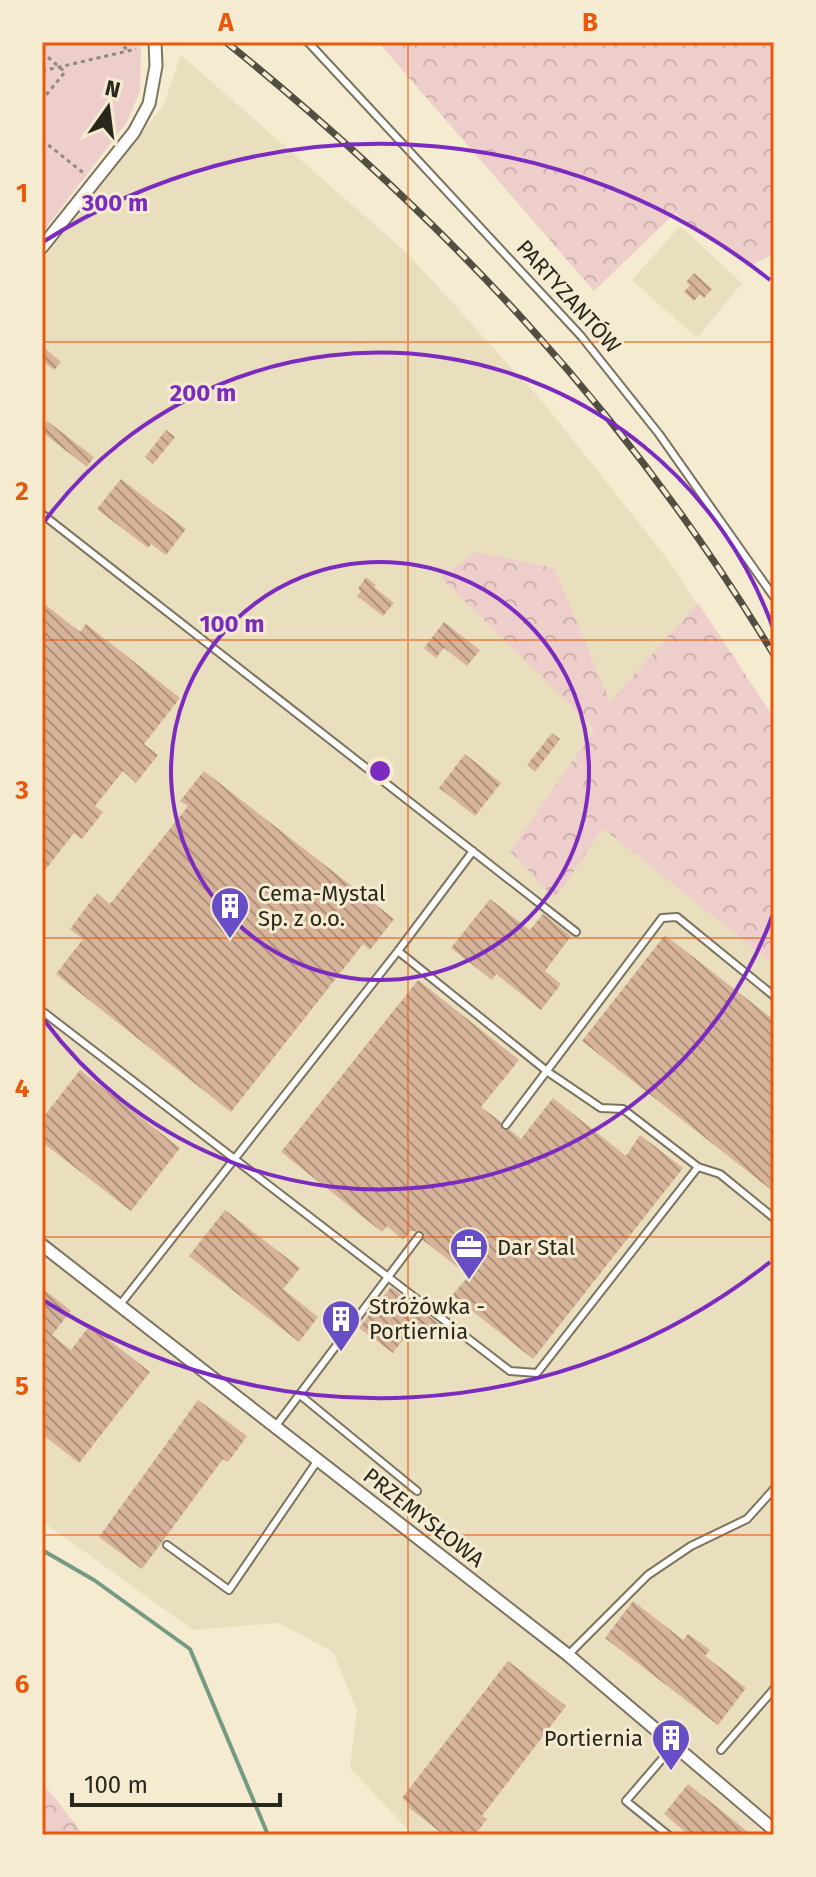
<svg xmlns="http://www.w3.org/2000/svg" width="816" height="1877" viewBox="0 0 816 1877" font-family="'Fira Sans',sans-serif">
<defs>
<pattern id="forest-crowns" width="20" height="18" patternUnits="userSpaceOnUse" patternTransform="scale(2)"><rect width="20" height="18" fill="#eececa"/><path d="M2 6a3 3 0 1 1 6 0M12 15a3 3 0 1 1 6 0" fill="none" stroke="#ccb1ad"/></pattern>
<pattern id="building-back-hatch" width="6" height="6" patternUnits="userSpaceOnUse" patternTransform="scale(2)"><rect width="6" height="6" fill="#d7b499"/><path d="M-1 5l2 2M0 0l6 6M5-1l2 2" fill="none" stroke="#ae927c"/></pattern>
</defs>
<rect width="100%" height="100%" fill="#f4ebd1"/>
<path fill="#e9debe" d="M181,55L408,254L547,407L675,569L774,727V1835H413L350,1768L357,1710L333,1652L279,1623L193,1630L42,1521V261L163,106Z
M680,226L742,283L697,338L632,280Z"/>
<path fill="url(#forest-crowns)" d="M378,42H774V254L749,266L675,213L594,291Z
M476,552L554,568L610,702L698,603L774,718V965L603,828L555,899L510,851L595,729L441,578Z
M42,1782L84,1835H42Z"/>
<path fill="#eececa" d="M42,42H135L141,49L140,91L127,122L42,233Z"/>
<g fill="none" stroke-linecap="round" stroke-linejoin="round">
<path stroke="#759a83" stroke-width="4" d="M42,1550L94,1580L190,1649L268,1835"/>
</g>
<path fill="url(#building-back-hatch)" d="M694,273L712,289L704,298L700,294L694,301L684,292L690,285L686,282Z
M42,346L61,362L54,370L42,360Z
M47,421L94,457L87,467L42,432Z
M166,430L175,437L153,464L145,457Z
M121,479L186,529L166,555L151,544L148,548L97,509Z
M366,577L376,585L374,587L394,603L383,616L357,596L361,591L358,589Z
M42,602L80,632L86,624L180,698L144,744L158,755L136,783L123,771L95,806L103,812L82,839L74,833L42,874Z
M444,622L480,650L467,666L444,648L436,658L424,648Z
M552,733L560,739L535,772L527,765Z
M465,754L501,783L475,816L439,788Z
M204,771L394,919L370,950L363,944L231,1112L56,974L83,939L70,929L97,893L110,904L188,806L180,801Z
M490,899L530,930L543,914L571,936L545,971L561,984L541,1010L496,974L492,980L451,948Z
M665,935L774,1020V1192L582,1041Z
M418,980L519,1060L481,1107L501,1122L503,1130H510L521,1139L553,1098L626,1156L640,1135L683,1168L533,1359L452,1295L469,1276L423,1240V1232L411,1231L403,1240L387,1226L382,1232L281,1152Z
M80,1070L180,1148L131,1211L42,1142V1119Z
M225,1210L300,1268L283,1289L318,1317L299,1342L189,1256Z
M391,1287L442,1326L434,1336L416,1323L393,1353L359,1328Z
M42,1288L71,1311L52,1335L71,1350L90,1325L150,1372L79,1463L42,1434Z
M198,1400L247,1436L228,1462L223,1459L142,1569L99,1537Z
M633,1601L683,1640L688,1634L710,1650L705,1656L746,1688L718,1725L605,1638Z
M508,1661L566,1706L482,1816L487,1819L475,1835H444L408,1807L410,1805L402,1798Z
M688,1784L752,1835H689L664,1814Z"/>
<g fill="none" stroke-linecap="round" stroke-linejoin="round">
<defs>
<path id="lane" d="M308,42L581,336L659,434L774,597
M42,514L576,932
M398,951L548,1072L601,1108L623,1109L698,1167
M42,1011L388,1277L419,1236
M506,1125L662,918L677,917L774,996
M119,1306L398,951L473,851
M300,1395L417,1491
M275,1427L388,1277L510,1371L537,1373L698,1167L720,1174L774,1218
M167,1545L229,1590L318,1460
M568,1655L648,1575L691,1546L747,1519L774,1489
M721,1750L774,1689
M668,1835L626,1801L675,1744"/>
<path id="street" d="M42,247L134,132L149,104L156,66L155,42
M42,1245L568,1655L774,1830"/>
</defs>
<use href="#lane" stroke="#7c745e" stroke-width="10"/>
<use href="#street" stroke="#7c745e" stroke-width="15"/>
<path stroke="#908a78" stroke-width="3" stroke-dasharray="4 4" stroke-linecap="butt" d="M117,42L128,50
M42,52L65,72L42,100
M42,71L136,49
M42,140L86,175"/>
<use href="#lane" stroke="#fff" stroke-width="6"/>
<use href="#street" stroke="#fff" stroke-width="11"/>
<defs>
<path id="rail" d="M226,42C445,219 628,413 774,655"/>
</defs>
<use href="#rail" stroke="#524e41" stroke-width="7"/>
<use href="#rail" stroke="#f4ebd1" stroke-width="4" stroke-dasharray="12" stroke-linecap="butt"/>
</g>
<path fill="none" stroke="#e8590c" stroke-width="2" stroke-opacity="0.55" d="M408,42V1835M42,342H774M42,640H774M42,938H774M42,1237H774M42,1535H774"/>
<g fill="none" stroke="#7b2cbf" stroke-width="4">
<circle cx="380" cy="771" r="209"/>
<path d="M773 914A418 418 0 0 1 44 1020M44 522A418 418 0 0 1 773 628"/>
<path d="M770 1262A627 627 0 0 1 43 1300M43 242A627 627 0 0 1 770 280"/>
</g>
<defs>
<symbol id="building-pin" viewBox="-11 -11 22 30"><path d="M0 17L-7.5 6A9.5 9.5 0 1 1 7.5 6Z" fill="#674dc6" stroke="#f4ebd1"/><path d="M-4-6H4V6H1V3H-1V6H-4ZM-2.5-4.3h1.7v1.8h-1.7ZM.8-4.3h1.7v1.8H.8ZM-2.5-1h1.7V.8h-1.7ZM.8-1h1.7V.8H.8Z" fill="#fff"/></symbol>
<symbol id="office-pin" viewBox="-11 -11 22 30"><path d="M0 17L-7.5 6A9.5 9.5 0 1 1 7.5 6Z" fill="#674dc6" stroke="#f4ebd1"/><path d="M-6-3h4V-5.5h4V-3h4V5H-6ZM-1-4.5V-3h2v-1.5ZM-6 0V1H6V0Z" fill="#fff"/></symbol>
</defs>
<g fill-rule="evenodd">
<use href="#building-pin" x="208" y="884" width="44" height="60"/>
<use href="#office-pin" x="447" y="1225" width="44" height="60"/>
<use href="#building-pin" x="319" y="1297" width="44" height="60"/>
<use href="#building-pin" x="649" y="1716" width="44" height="60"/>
</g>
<g text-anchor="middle" stroke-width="6" stroke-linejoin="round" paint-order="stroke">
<g font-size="22" fill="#29261c" stroke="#f4ebd1">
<text transform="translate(569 296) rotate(48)" y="8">PARTYZANTÓW</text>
<text transform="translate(424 1517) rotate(38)" y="8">PRZEMYSŁOWA</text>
</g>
<g font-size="22" fill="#29261c" stroke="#f4ebd1" text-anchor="start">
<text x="258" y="901">Cema-Mystal<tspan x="258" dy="25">Sp. z o.o.</tspan></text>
<text x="497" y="1255">Dar Stal</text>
<text x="369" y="1314">Stróżówka -<tspan x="369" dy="25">Portiernia</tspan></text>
<text x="643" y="1746" text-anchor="end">Portiernia</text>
</g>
</g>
<circle cx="380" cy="771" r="12" fill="#7b2cbf" stroke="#f4ebd1" stroke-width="4"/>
<g font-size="24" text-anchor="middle" font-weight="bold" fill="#7b2cbf" stroke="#f4ebd1" stroke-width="6" stroke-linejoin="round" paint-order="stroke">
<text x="115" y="211">300 m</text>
<text x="203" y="401">200 m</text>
<text x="232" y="632">100 m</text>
</g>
<rect width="816" height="1877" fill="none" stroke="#f4ebd1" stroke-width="88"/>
<g transform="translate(108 108) rotate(14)" stroke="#f4ebd1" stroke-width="6" paint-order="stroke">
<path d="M0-6L14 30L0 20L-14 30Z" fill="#29261c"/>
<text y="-12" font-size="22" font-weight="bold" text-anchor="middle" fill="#29261c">N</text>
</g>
<path d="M72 1793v12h208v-12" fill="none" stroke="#29261c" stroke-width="4"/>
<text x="84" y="1793" font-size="24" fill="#29261c" stroke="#f4ebd1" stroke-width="6" paint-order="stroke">100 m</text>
<rect x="44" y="44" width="728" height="1789" fill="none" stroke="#e8590c" stroke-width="3"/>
<g font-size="26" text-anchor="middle" font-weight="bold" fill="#e8590c">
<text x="226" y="31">A</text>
<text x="590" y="31">B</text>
<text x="22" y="202">1</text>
<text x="22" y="500">2</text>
<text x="22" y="799">3</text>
<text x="22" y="1097">4</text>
<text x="22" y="1395">5</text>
<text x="22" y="1693">6</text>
</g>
</svg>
